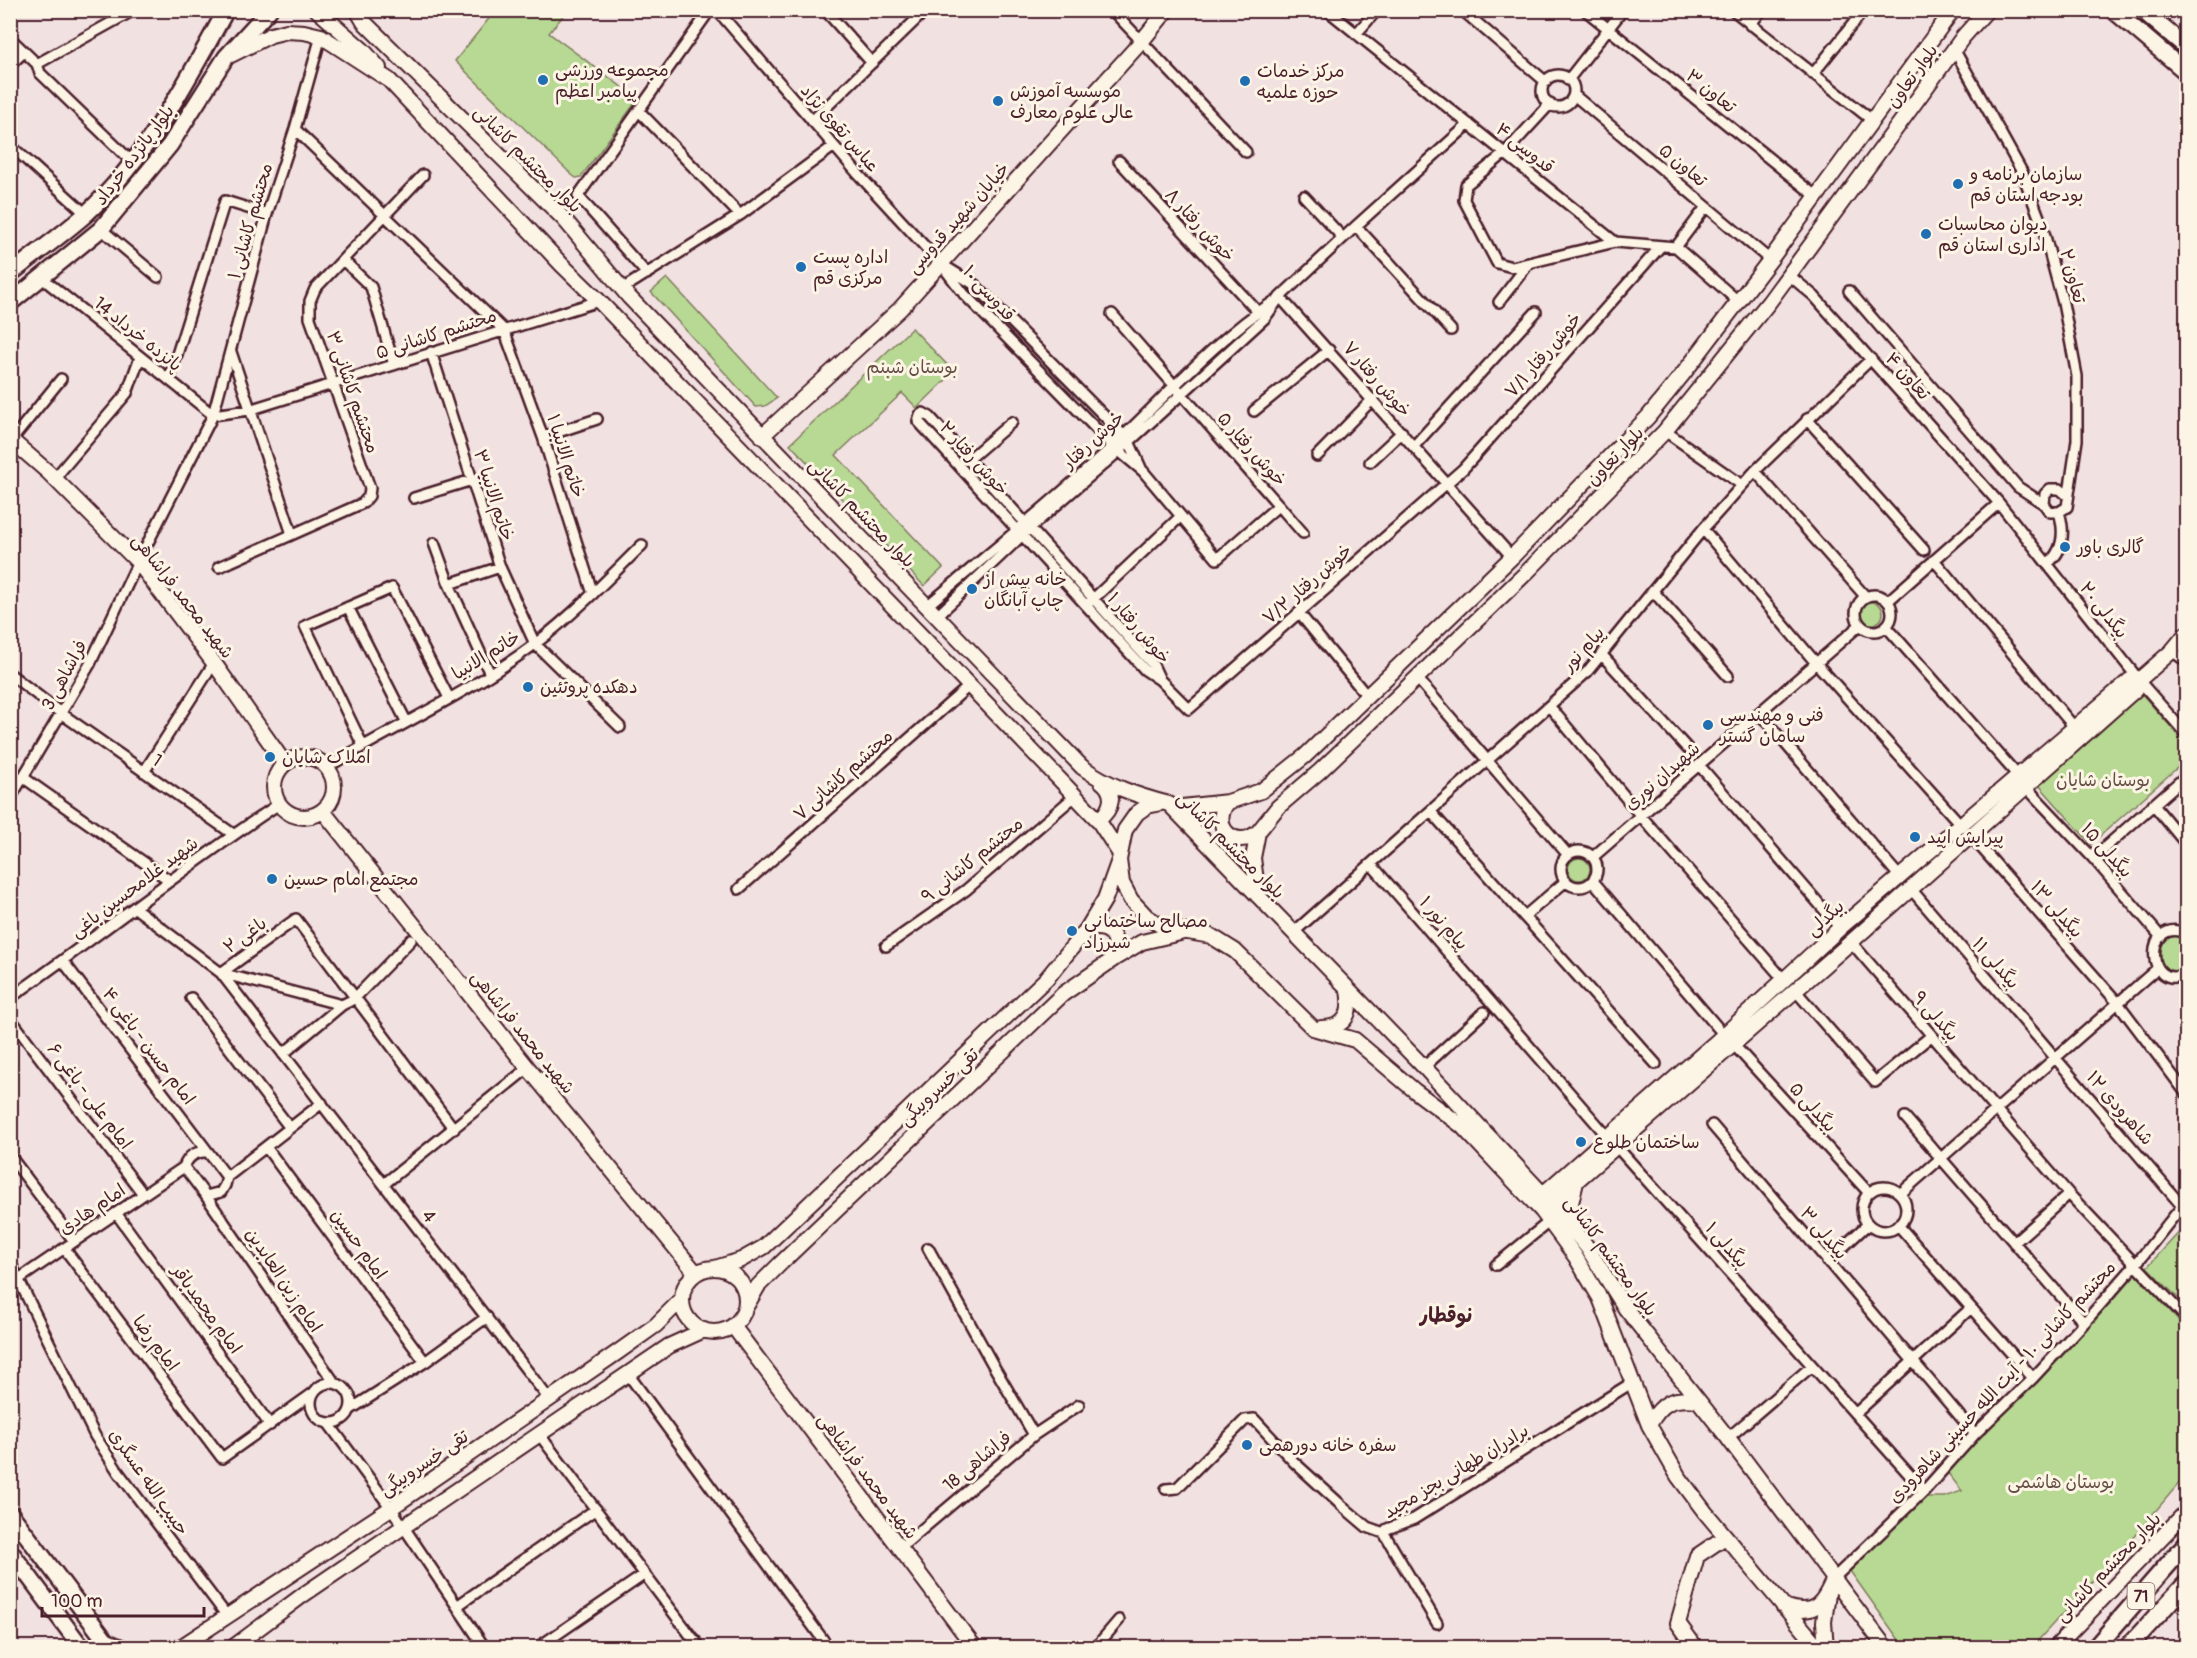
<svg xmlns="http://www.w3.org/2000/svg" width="2197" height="1658" viewBox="0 0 2197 1658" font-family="Pangolin,'Playpen Sans Arabic',sans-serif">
<rect width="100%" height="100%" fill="#f2e1e1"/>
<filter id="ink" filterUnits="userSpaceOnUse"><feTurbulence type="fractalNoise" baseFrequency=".0167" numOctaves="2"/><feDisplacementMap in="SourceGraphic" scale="12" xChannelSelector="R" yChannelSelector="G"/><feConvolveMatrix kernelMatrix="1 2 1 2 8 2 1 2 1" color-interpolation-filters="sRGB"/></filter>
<g filter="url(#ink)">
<path fill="#b7d993" stroke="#807c5f" stroke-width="1.5" d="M495,11H567L549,33L638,99L581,177L576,178L572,175L455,61Z
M667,278L777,398L765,406L756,407L651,292Z
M912,328L954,372L917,408L902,393L836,455L943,568L924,586L790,444Z
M1861 613a11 11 0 1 1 22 0a11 11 0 1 1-22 0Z
M2141,693L2186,744V760L2091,844L2038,784Z
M1568 869a11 11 0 1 1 22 0a11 11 0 1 1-22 0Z
M2174,935L2186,938V970L2173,973C2153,965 2154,940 2174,935Z
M2186,1225V1306L2147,1267Z
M2136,1274L2186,1328V1475L2148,1520L2032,1647H1904L1850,1571L1922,1497H1944L1962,1491L1947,1472L2133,1276Z"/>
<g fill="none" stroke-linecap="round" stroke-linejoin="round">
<defs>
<path id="street" d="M717,10L859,175L941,264L964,294L1113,446L1143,471L1217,559L1279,505
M825,10L872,63
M1112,10L1246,152
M1327,10L1615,242L1676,247L1706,207
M1462,10L1546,82
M1585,10L1817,197
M1733,10L1873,121
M10,12L13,10
M1750,25L1762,10
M1356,34L1377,10
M10,38L37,64L40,73L132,162
M1954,49L2022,172L2042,225L2063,303L2077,376V440L2067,507L2059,512H2050L2044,504L2045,494L2050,489H2060L2068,496
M37,64L134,10
M10,65L24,52
M1813,74L1864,10
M1542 91a16 16 0 1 1 32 0a16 16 0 1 1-32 0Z
M1568,80L1623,10
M1574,95L1770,260
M1550,104L1505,153L1466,185L1464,200L1497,263L1512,267L1615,242
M639,111L740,215
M812,121L926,10
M295,129L504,330L543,437L593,594
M10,145L86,214
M1119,161L1258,312
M1304,196L1343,238
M1356,226L1451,330
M101,229L158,277
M1676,247L1739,302
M343,260L371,287L394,365
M946,267L975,285L1123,435L1129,441L1141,468
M647,274L578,196L710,10
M1789,275L1814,296L1999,503L2143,685L2186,734
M42,278L213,415
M622,289L740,215L834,146
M1849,291L2018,487L2044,504
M1280,297L1512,557
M1499,302L1529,263
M1112,314L1303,533
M231,352L292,534
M431,352L500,567L535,644L620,727
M169,380L225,201L267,214
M1254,411L1329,350
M213,415L249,410L599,301
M1807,419L1924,550
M1665,431L1742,485
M543,437L597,419
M10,442L61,379
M1414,446L1536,312
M1317,456L1373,399
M969,459L1012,422
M1370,462L1402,432
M1755,471L1865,596
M54,479L127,393L140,357
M414,498L472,480
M1703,529L1816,663L1961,825
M434,543L449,584L490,674
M1934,560L2075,728
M2047,564C2064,551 2065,532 2059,512
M219,567L363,503L369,496L370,488L310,318V301L315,289L423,175
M449,584L500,567
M1653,591L1728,676
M1856 613a18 18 0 1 1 36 0a18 18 0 1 1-36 0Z
M1888,601L1999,503
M1090,602L1180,517
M927,606C989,553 1054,501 1114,445C1164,398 1216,339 1273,302
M348,607L406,721
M1299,613L1367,696
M937,616L1030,528L1119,451L1230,350L1265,318L1280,297L1356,226L1469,124
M1886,626L2019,777
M2172,651L2186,661
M1602,655L1687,748
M10,674L62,714L233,834
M1417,678L1568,855
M1160,680L1153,665L930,417L923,413L920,415L918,421L1145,670L1160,680L1189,709L1463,469L1661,246
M1550,707L1641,816L1784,980
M1759,713L1900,877
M363,746L305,626L392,588L449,698
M1699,765L1840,928
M327,767C396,726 471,692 535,644C573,615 608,579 642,545
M144,772L214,663
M24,778L169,880
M2026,787L2093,858L2161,937
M10,799L90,664L138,562L213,415L267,214L295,129L321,36
M2153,804L2186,844
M1431,812L1656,1064
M1971,836L2118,1003L2186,1093
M1561 869a18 18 0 1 1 36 0a18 18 0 1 1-36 0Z
M1593,857L1860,625
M2093,858L2186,776
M1371,864L1608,1137
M1593,881L1724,1035
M739,889L969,686
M1911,889L2182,1206
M135,908L221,973L296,919L454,1129
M1525,916L1566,881
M1293,933L1587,672L1703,529L1755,471L1871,359
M2186,933C2143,916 2145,993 2186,974
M1851,942L2069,1194L2186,1318
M886,946L966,890L1075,796
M63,961L227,1177L225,1185L221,1192L206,1196L184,1167C188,1156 196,1151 207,1152
M221,973L549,1399
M221,973L342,1005L354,999L411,940
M1795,990L1875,1082L1931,1036
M10,998C101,934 187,865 279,804
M191,998L290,1128
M10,1018L143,1194
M1733,1044L1869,1193
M283,1054L342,1005
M1424,1067L1484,1012
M1905,1117L2084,1323
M1712,1125L1975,1434
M266,1147L425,1362
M1617,1147L1924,1491
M10,1156L74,1241
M227,1177L322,1103
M384,1184L528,1068
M1862 1209a22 22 0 1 1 44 0a22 22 0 1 1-44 0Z
M1900,1194L2158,968
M206,1196L334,1382
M116,1213L270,1425
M1898,1225L2033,1378
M2014,1243L2069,1194
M64,1248L222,1458L312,1394
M928,1248L993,1365L1034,1435
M10,1262L95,1436L119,1473L227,1616
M1827,1262L1868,1224
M1496,1265L1550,1221
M19,1279L184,1167
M628,1374L829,1648
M311 1403a20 20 0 1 1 40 0a20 20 0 1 1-40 0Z
M351,1409L425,1362L487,1317
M1855,1414L1971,1308
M329,1424L391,1508L485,1648
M539,1434L700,1648
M1728,1438L1812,1366
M1166,1489L1177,1488L1245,1420L1254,1419L1295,1463L1340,1504L1367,1527L1384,1533
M900,1548L1034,1435L1079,1405
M1834,1578L1924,1491L1975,1434L2033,1378L2084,1323L2136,1264L2186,1201
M457,1606L596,1509
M1437,1623L1384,1533L1387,1529L1414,1519L1633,1382
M537,1648L645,1574
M684,1648L695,1640
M1095,1648L1119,1620"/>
<path id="secondary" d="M317,10L363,50L379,68
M357,10L364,22L564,219L629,297L1082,767C1108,786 1138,796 1169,804L1424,1067L1551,1203L1587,1247L1626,1309L1728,1438L1886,1648
M231,55L271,35L287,31L304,32L321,36L389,80L562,265L599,301L1063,783L1098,820L1120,854
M762,436L900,309L1141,42L1167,10
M10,439L48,472L138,562L214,663L285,764
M274 787a30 30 0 1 1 60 0a30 30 0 1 1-60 0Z
M1228,802C1209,825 1235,852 1258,832
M1173,808L1228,802L1261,791L1305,756L1512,557L1648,417L1683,374L1770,260L1953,10
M323,811L528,1068L696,1273
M1098,820C1112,810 1117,793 1101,781
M1119,860L1122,883L1131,900L1147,917L1165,928L1211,936L1235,951L1313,1028L1355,1040L1415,1091L1462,1126L1542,1211L1575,1256L1600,1298L1649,1425L1678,1476L1705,1512L1819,1648
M1258,896L1253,858L1258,832L1278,807L1320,771L1527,572L1665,431L1769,302L1963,37L1987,10
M1087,929C1110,925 1119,935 1115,958
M1321,1028C1347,1028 1352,1013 1348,990
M1543,1194L1724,1035L1840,928L2130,680H2139
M1551,1203L1851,942L2136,689L2139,680L2172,651L2186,634
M1575,1230L1570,1207L1576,1182
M715,1268L741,1260L764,1247L1047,978L1087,929L1105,899L1119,860L1125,830L1137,813L1147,806L1161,803
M682 1300a32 32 0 1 1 64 0a32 32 0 1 1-64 0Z
M744,1310L758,1286L781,1263L1063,994L1115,958L1142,942L1180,933
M733,1326L975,1648
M1649,1425C1662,1402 1672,1397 1698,1400
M1783,1606C1814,1617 1823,1605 1834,1578
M105,1640L124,1648
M179,1648L391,1508L618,1352L656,1325L682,1299
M232,1648L303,1595L669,1346L704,1330
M1696,1648L1678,1623L1697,1556L1725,1537
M1826,1648L1824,1622L1828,1593
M2055,1648L2186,1512"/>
<path id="primary" d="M2113,10L2186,72
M2142,10L2186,47
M2183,10L2186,14
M10,274C35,254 62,235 86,214C146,158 187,82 226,10
M10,303L101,229L170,145L226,57L269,10
M10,1513L111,1648
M10,1551L82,1648"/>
<path id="highway" d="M2095,1648L2186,1544
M2127,1648L2186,1584"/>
</defs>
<use href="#street" stroke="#4a1f2b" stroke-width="14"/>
<use href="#secondary" stroke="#4a1f2b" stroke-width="18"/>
<use href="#primary" stroke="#4a1f2b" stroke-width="20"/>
<use href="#highway" stroke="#4a1f2b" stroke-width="21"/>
<use href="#street" stroke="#fcf5e5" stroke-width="9"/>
<use href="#secondary" stroke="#fcf5e5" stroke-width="14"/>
<use href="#primary" stroke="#fcf5e5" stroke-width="15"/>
<use href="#highway" stroke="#fcf5e5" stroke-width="16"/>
</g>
</g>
<g fill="#1f6fb2" stroke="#fcf5e5" stroke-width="2">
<circle cx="543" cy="80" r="6"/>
<circle cx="1245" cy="81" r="6"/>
<circle cx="998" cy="101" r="6"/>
<circle cx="1958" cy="184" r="6"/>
<circle cx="1926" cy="234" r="6"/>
<circle cx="801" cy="267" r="6"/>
<circle cx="2065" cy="547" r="6"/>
<circle cx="972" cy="589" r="6"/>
<circle cx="528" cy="687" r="6"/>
<circle cx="1708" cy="725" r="6"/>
<circle cx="270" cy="757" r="6"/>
<circle cx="1915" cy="837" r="6"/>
<circle cx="272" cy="879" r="6"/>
<circle cx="1072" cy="931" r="6"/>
<circle cx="1581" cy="1142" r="6"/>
<circle cx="1247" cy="1445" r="6"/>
</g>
<g text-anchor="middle" stroke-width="6" stroke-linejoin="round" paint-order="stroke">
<rect fill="#fcf5e5" stroke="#7f5f63" stroke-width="1.5" x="2127.5" y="1583" width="27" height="26" rx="4.5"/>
<g font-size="16" font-weight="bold" fill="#4a1f2b">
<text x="2141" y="1602">71</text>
</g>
<g font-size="18" fill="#4a1f2b" stroke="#fcf5e5" text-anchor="start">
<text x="555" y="76">مجموعه ورزشی<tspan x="555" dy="21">پیامبر اعظم</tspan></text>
<text x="1257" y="77">مرکز خدمات<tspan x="1257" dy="21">حوزه علمیه</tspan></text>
<text x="1010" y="97">موسسه آموزش<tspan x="1010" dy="21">عالی علوم معارف</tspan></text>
<text x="1970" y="180">سازمان برنامه و<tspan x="1970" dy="21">بودجه استان قم</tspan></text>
<text x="1938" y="230">دیوان محاسبات<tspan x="1938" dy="21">اداری استان قم</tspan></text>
<text x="813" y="263">اداره پست<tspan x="813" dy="21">مرکزی قم</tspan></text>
<text x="2077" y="553">گالری باور</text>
<text x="984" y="585">خانه پیش از<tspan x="984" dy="21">چاپ آبانگان</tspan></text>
<text x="540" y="693">دهکده پروتئین</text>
<text x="1720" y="721">فنی و مهندسی<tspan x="1720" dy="21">سامان گستر</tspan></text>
<text x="282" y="763">املاک شایان</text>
<text x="1927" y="843">پیرایش اپید</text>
<text x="284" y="885">مجتمع امام حسین</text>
<text x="1084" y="927">مصالح ساختمانی<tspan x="1084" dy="21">شیرزاد</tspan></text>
<text x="1593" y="1148">ساختمان طلوع</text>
<text x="1259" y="1451">سفره خانه دورهمی</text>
</g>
<g font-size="18" fill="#4a1f2b" stroke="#fcf5e5">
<text transform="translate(1912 76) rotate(-54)" y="6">بلوار تعاون</text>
<text transform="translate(1711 91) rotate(39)" y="6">تعاون ۳</text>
<text transform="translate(840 128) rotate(49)" y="6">عباس تقوی نژاد</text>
<text transform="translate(1525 148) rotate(39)" y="6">قدوسی ۴</text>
<text transform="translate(134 155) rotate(-53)" y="6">بلوار پانزده خرداد</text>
<text transform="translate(528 159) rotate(45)" y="6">بلوار محتشم کاشانی</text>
<text transform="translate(1683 165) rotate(40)" y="6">تعاون ۵</text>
<text transform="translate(958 218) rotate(-48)" y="6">خیابان شهید قدوسی</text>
<text transform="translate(250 221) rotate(-74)" y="6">محتشم کاشانی ۱</text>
<text transform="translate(1200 225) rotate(47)" y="6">خوش رفتار ۸</text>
<text transform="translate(2073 276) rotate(75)" y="6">تعاون ۲</text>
<text transform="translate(989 293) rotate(48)" y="6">قدوسی ۱۰</text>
<text transform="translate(138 334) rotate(39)" y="6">پانزده خرداد 14</text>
<text transform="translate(436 334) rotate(-18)" y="6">محتشم کاشانی ۵</text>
<text transform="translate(1543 355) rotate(-49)" y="6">خوش رفتار ۷/۱</text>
<text transform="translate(1908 376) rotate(48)" y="6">تعاون ۴</text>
<text transform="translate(1377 379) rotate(49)" y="6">خوش رفتار ۷</text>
<text transform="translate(353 392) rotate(71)" y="6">محتشم کاشانی ۳</text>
<text transform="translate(1093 440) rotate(-42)" y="6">خوش رفتار</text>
<text transform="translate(1252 449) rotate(48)" y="6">خوش رفتار ۵</text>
<text transform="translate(566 456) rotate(72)" y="6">خاتم الانبیا ۱</text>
<text transform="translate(1615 456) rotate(-46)" y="6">بلوار تعاون</text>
<text transform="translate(974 458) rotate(48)" y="6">خوش رفتار ۲</text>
<text transform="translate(494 495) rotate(72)" y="6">خاتم الانبیا ۳</text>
<text transform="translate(862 513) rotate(46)" y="6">بلوار محتشم کاشانی</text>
<text transform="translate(1307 584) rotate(-41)" y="6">خوش رفتار ۷/۲</text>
<text transform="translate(183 596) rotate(52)" y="6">شهید محمد فراشاهی</text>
<text transform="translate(2104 610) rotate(52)" y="6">بیگدلی ۲۰</text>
<text transform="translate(1139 628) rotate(50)" y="6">خوش رفتار ۱</text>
<text transform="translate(1583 649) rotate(-48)" y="6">پیام نور</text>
<text transform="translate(486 655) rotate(-32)" y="6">خاتم الانبیا</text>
<text transform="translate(64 675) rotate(-62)" y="6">فراشاهی 3</text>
<text transform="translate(157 760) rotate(35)" y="6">1</text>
<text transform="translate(843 775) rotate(-42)" y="6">محتشم کاشانی ۷</text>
<text transform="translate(1662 776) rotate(-41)" y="6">شهیدان نوری</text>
<text transform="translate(1231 845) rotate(45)" y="6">بلوار محتشم کاشانی</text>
<text transform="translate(2107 850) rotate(48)" y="6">بیگدلی ۱۵</text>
<text transform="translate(972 860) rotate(-39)" y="6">محتشم کاشانی ۹</text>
<text transform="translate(134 887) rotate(-37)" y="6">شهید غلامحسین باغی</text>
<text transform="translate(2057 909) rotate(49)" y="6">بیگدلی ۱۳</text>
<text transform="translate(1825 918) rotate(-42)" y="6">بیگدلی</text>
<text transform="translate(1444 923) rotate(49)" y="6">پیام نور ۱</text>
<text transform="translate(245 935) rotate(-36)" y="6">باغی ۲</text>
<text transform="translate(1996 963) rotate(49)" y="6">بیگدلی ۱۱</text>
<text transform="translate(1936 1016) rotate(49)" y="6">بیگدلی ۹</text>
<text transform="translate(523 1032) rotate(51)" y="6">شهید محمد فراشاهی</text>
<text transform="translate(149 1046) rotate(53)" y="6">امام حسن - باغی ۴</text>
<text transform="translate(939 1087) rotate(-44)" y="6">تقی خسروبیگی</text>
<text transform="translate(90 1096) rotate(53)" y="6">امام علی - باغی ۶</text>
<text transform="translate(1813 1107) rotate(48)" y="6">بیگدلی ۵</text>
<text transform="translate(2120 1108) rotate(49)" y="6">شاهرودی ۱۲</text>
<text transform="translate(92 1209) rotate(-34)" y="6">امام هادی</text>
<text transform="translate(429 1216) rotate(52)" y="6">4</text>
<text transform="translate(1824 1233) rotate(50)" y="6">بیگدلی ۳</text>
<text transform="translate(359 1244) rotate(54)" y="6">امام حسین</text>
<text transform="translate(1727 1245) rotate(48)" y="6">بیگدلی ۱</text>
<text transform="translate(1611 1256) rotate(54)" y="6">بلوار محتشم کاشانی</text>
<text transform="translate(284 1280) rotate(56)" y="6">امام زین العابدین</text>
<text transform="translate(207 1309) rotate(54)" y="6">امام محمدباقر</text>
<text transform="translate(156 1343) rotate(53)" y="6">امام رضا</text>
<text transform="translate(2002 1382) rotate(-47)" y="6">محتشم کاشانی ۱۰ - آیت الله حسینی شاهرودی</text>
<text transform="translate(977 1461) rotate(-40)" y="6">فراشاهی 18</text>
<text transform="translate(424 1463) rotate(-34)" y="6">تقی خسروبیگی</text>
<text transform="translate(1456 1471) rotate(-31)" y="6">برادران طهانی بجز مجید</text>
<text transform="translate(868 1476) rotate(53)" y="6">شهید محمد فراشاهی</text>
<text transform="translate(149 1482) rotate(55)" y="6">حبیب الله عسگری</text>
<text transform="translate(2108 1567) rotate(-46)" y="6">بلوار محتشم کاشانی</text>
</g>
<g font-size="18" fill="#654e45" stroke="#fcf5e5">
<text x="912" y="373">بوستان شبنم</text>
<text x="2103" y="786">بوستان شایان</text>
<text x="2061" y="1488">بوستان هاشمی</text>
</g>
<g font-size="20" font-weight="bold" fill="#4a1f2b" stroke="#fcf5e5">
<text x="1446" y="1322">نوقطار</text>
</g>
</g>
<rect width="2197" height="1658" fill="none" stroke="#fcf5e5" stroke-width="36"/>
<rect x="18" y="18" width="2161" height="1622" fill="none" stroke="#4a1f2b" stroke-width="2" filter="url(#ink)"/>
<path d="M42 1607v9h162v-9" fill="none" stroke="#4a1f2b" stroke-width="3"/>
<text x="51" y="1607" font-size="18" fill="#4a1f2b" stroke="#fcf5e5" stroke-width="4.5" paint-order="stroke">100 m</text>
</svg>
